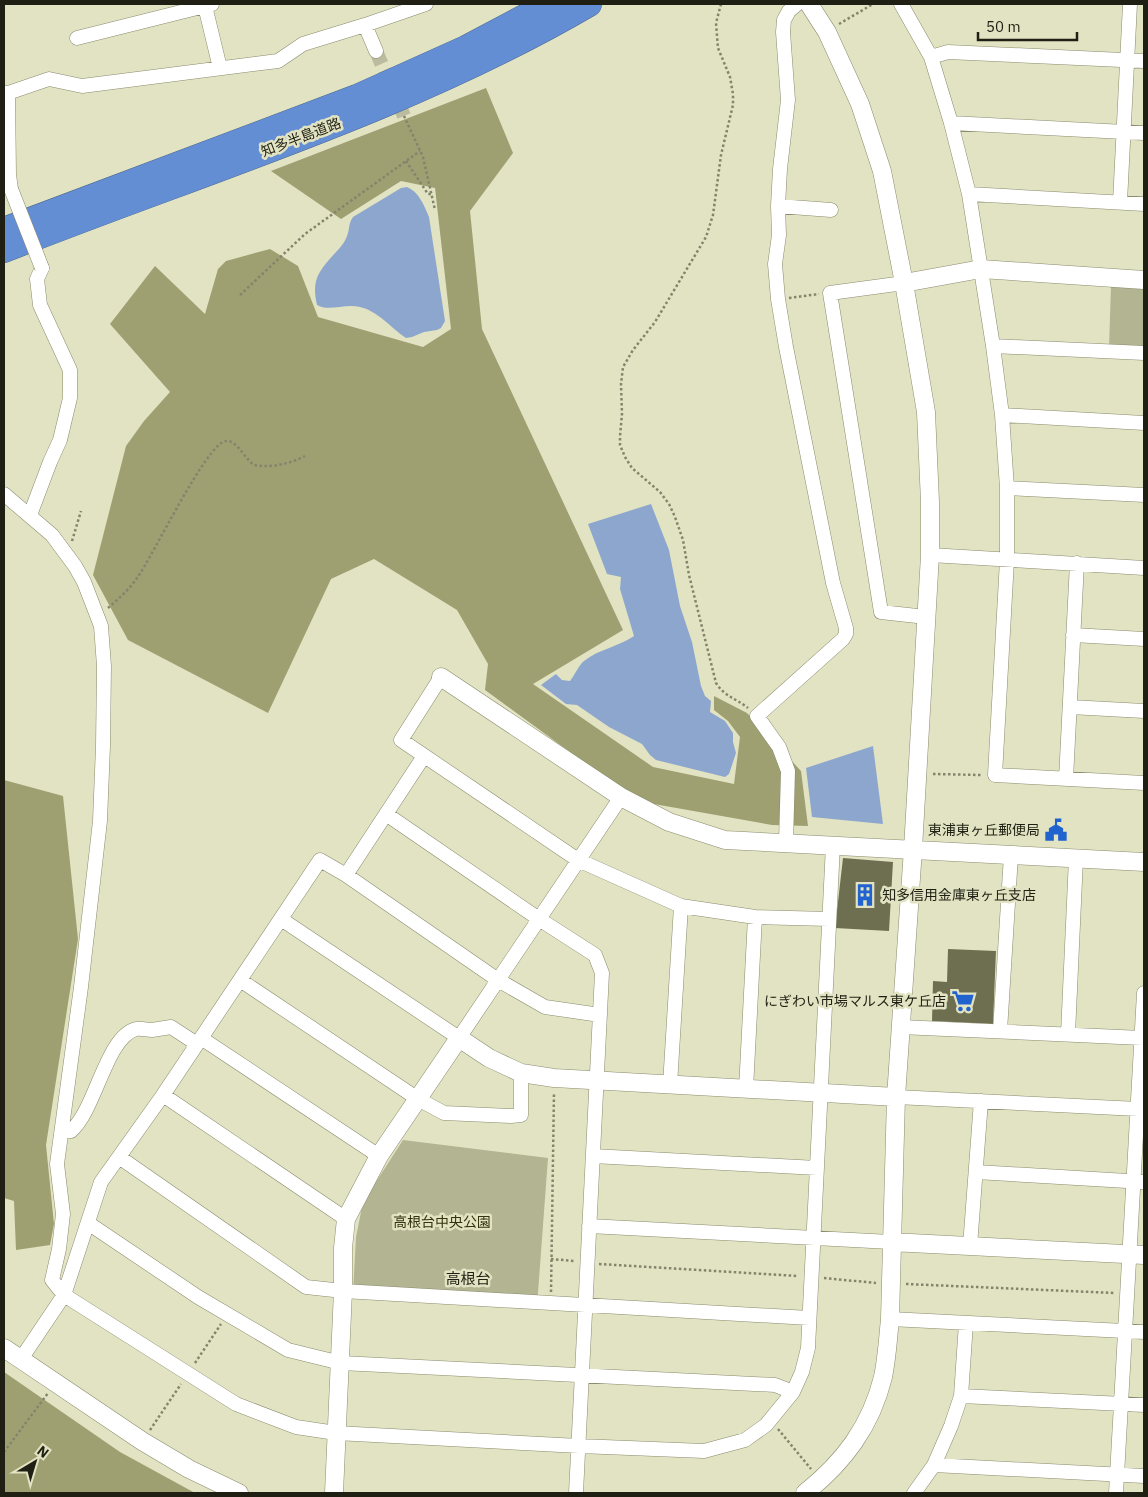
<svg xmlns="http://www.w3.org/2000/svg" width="1148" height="1497" viewBox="0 0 1148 1497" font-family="'IBM Plex Sans','Noto Sans JP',sans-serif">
<rect width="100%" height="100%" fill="#e2e3c2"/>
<path fill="#b3b492" d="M1111,286L1144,289V349L1109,348Z
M403,1140L548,1158L537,1306L353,1293L356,1237L363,1202Z"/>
<path fill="#9ea071" d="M486,88L513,153L470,211L482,329L623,630L533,684L653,767L734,784L740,737L728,721L714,710V696L747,713L801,771L808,826L772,825L637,801L485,690L488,664L457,610L374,559L331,579L268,713L128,640L93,575L126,446L144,421L170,392L110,324L155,266L205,314L218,269L226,261L270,249L298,266L318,317L423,347L451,329L435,188L401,181L341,219L271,171Z
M4,780L63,796L78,939L46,1145L54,1224L50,1245L16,1250L14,1201L4,1198Z
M4,1372L120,1452L195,1493H4Z"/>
<path fill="#8da6ce" d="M407,187C419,192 424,205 429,217L445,321L441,328L437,330L424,332L412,337L406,338C391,328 378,311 360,307C345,303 329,312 317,305C311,279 319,271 336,252C340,248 345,242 347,236C350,229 348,224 353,217L401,188Z
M651,504L669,550L680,606L692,642L701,686L705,696L711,701L710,712L725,721L733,733V742L736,753L729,774L725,777L656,760L650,755L642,744L609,727L577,705L566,704L541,685L556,674L562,680L570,681C575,675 578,666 584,661C599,649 618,647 634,636L620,589L621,577L607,574L588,524Z
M873,746L883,824L812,817L806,768Z"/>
<path fill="#6e6f51" d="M843,858L893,862L889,931L835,928Z
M948,949L996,951L993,1024L932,1021L933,981L947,982Z"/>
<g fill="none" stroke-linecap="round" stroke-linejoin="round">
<path stroke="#bbbc9f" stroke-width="14" stroke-dasharray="14 7" stroke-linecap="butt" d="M376,51L404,116"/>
<defs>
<path id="minor" d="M212,4L205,6L220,68
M901,4L931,57L951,123L969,194L993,346L1002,415L1007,488V560L995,775L1144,783
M77,38L205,6
M376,51L365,25L426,4
M931,57L948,52L1144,61
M4,93H8L49,79L82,86L278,61L303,44L365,25
M8,93L9,175L11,189
M951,123L1144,133
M969,194L1144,204
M1120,202L1130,4
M778,206L831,210
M904,283L830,293L881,612L926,617
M993,346L1144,353
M1002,415L1144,423
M1007,488L1144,495
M4,494L52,535L75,566L84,582L101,626L104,666L103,746L100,821L81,987L57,1164L63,1214L59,1249L52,1280L64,1295L236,1404L296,1427L336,1433L579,1446L704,1451L745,1440L766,1425L793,1392L802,1372L808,1348L833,845
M30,515L50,462L60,440L70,398V370L40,305L37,279L42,268
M930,555L1144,568
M1073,635L1144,639
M441,677L401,740L578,860L681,906L755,917L829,919
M1070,707L1144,711
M1066,779L1077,563
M386,814L539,919L595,955L602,973L576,1493
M786,842L788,771L779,747L757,716L843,639L846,634V628L833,583L786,347L778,299L775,264L779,235L778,206L780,169L788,100L783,32L784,20L789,11L797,4
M346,875L424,756
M281,919L459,1038L621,797
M240,980L418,1099L444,1113L511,1116L521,1115V1073
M900,1027L1142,1038
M1000,1031L1011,855
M1068,1034L1076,858
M201,1038L379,1156
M670,1085L681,906
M746,1089L755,917
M163,1095L346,1219
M896,1097L1138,1109
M62,1131H71C96,1109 106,1037 136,1029C141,1028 147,1030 152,1030C158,1029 165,1028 171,1027L197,1044
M593,1156L817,1168
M119,1157L306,1287L343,1291L809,1318
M976,1172L1144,1182
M88,1223L198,1297L288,1350L341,1363L775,1385L793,1392
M589,1226L891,1242
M970,1246L981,1101
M890,1319L1144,1332
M21,1359L64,1295L101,1182L163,1095L320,860L346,875L498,980L545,1007L600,1015
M961,1396L1144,1405
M934,1465L1144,1476
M914,1493L934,1465L951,1426L961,1396L966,1323
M1116,1493L1144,993"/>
<path id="tertiary" d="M904,283L981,269L1144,280
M441,677L621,797L669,822L725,840L1144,862
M891,1242L1144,1255
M4,1348L142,1441L189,1469L239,1493
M334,1493L343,1291V1248L346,1219L379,1156L459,1038L489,1058L521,1073L554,1078L896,1097
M805,1493C844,1462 871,1426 883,1377C887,1358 888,1338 890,1319L896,1097L913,849L930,555V502L926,412L904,283L882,171L860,104L827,32L809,4"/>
<path id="motorway" d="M4,230L357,97L466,48L549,4
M4,250C200,172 406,111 589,4"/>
</defs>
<use href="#minor" stroke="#8a8b6d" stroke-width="15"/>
<use href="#tertiary" stroke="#8a8b6d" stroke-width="19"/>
<use href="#motorway" stroke="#4c6890" stroke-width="26"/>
<path stroke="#83846c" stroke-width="2.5" stroke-dasharray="2.5 2.5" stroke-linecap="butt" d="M721,4L716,23L718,48L730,77L733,94V105L721,155L713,215L706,237L655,322L633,350L623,367L621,384L622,414L620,436V445L625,457L632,468L660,492L669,504L675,517L683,540L689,575L716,683C726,698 736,698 748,708
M839,24L873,4
M404,116L423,157L435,210
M406,161L428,194H431
M240,295L305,234L420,151
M789,298L819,294
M72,541L81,511
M108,608C118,599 129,590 137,578C152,558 207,442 226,441C237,440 245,459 254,465C272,468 289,464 305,456
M933,774L981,775
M551,1259L574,1261
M599,1264L798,1276
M824,1278L876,1283
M906,1284L1115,1293
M551,1292L554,1092
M195,1363L221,1324
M778,1429L811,1469
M150,1430L181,1384
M4,1452L48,1393"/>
<use href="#minor" stroke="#fff" stroke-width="14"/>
<use href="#tertiary" stroke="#fff" stroke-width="18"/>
<use href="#motorway" stroke="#648ed4" stroke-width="25"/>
<defs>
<path id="minor-bridge" d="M11,189L42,268"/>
</defs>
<use href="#minor-bridge" stroke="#8a8b6d" stroke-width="15" stroke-linecap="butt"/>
<use href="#minor-bridge" stroke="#fff" stroke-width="14"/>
</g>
<defs>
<symbol id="civic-bare" viewBox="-9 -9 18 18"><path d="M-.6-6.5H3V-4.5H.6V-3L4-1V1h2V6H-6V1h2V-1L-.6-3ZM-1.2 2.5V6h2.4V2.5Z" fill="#2063cf" stroke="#e2e3c2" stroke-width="2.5" paint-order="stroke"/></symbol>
<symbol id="building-bare" viewBox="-9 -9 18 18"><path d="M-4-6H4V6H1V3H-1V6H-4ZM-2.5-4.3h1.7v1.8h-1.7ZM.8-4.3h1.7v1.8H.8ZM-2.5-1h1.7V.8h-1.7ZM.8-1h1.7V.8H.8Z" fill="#2063cf" stroke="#e2e3c2" stroke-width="2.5" paint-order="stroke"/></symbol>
<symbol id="supermarket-bare" viewBox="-9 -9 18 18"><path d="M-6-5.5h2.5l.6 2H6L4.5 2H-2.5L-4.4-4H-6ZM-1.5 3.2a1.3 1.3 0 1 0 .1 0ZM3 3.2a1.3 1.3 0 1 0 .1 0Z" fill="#2063cf" stroke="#e2e3c2" stroke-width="2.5" paint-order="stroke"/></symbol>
</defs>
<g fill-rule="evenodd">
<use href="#civic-bare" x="1040" y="814" width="32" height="32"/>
<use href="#building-bare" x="849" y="879" width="32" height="32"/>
<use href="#supermarket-bare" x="947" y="985" width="32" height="32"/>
</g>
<g text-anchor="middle" stroke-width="5" stroke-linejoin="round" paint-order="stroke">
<g font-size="14" fill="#1f2013" stroke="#e2e3c2">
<text transform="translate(301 137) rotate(-21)" y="5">知多半島道路</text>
</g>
<g font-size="14" fill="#1f2013" stroke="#e2e3c2" text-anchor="end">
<text x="1040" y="835">東浦東ヶ丘郵便局</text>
<text x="882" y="900" text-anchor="start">知多信用金庫東ヶ丘支店</text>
<text x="946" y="1006">にぎわい市場マルス東ケ丘店</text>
</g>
<g font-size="14" fill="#33330c" stroke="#e2e3c2">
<text x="442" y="1227">高根台中央公園</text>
</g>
<g font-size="15" fill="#1f2013" stroke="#e2e3c2">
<text x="468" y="1284">高根台</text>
</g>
</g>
<rect width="1148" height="1497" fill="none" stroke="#1f2013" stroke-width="10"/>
<g transform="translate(35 1462) rotate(38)" stroke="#e2e3c2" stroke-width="4" paint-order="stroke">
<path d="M0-4L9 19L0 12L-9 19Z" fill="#1f2013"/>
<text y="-8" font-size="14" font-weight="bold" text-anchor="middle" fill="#1f2013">N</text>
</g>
<path d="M978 32v8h99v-8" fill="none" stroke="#1f2013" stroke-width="2.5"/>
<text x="986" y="32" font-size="15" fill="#1f2013" stroke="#e2e3c2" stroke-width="4" paint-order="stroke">50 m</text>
</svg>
